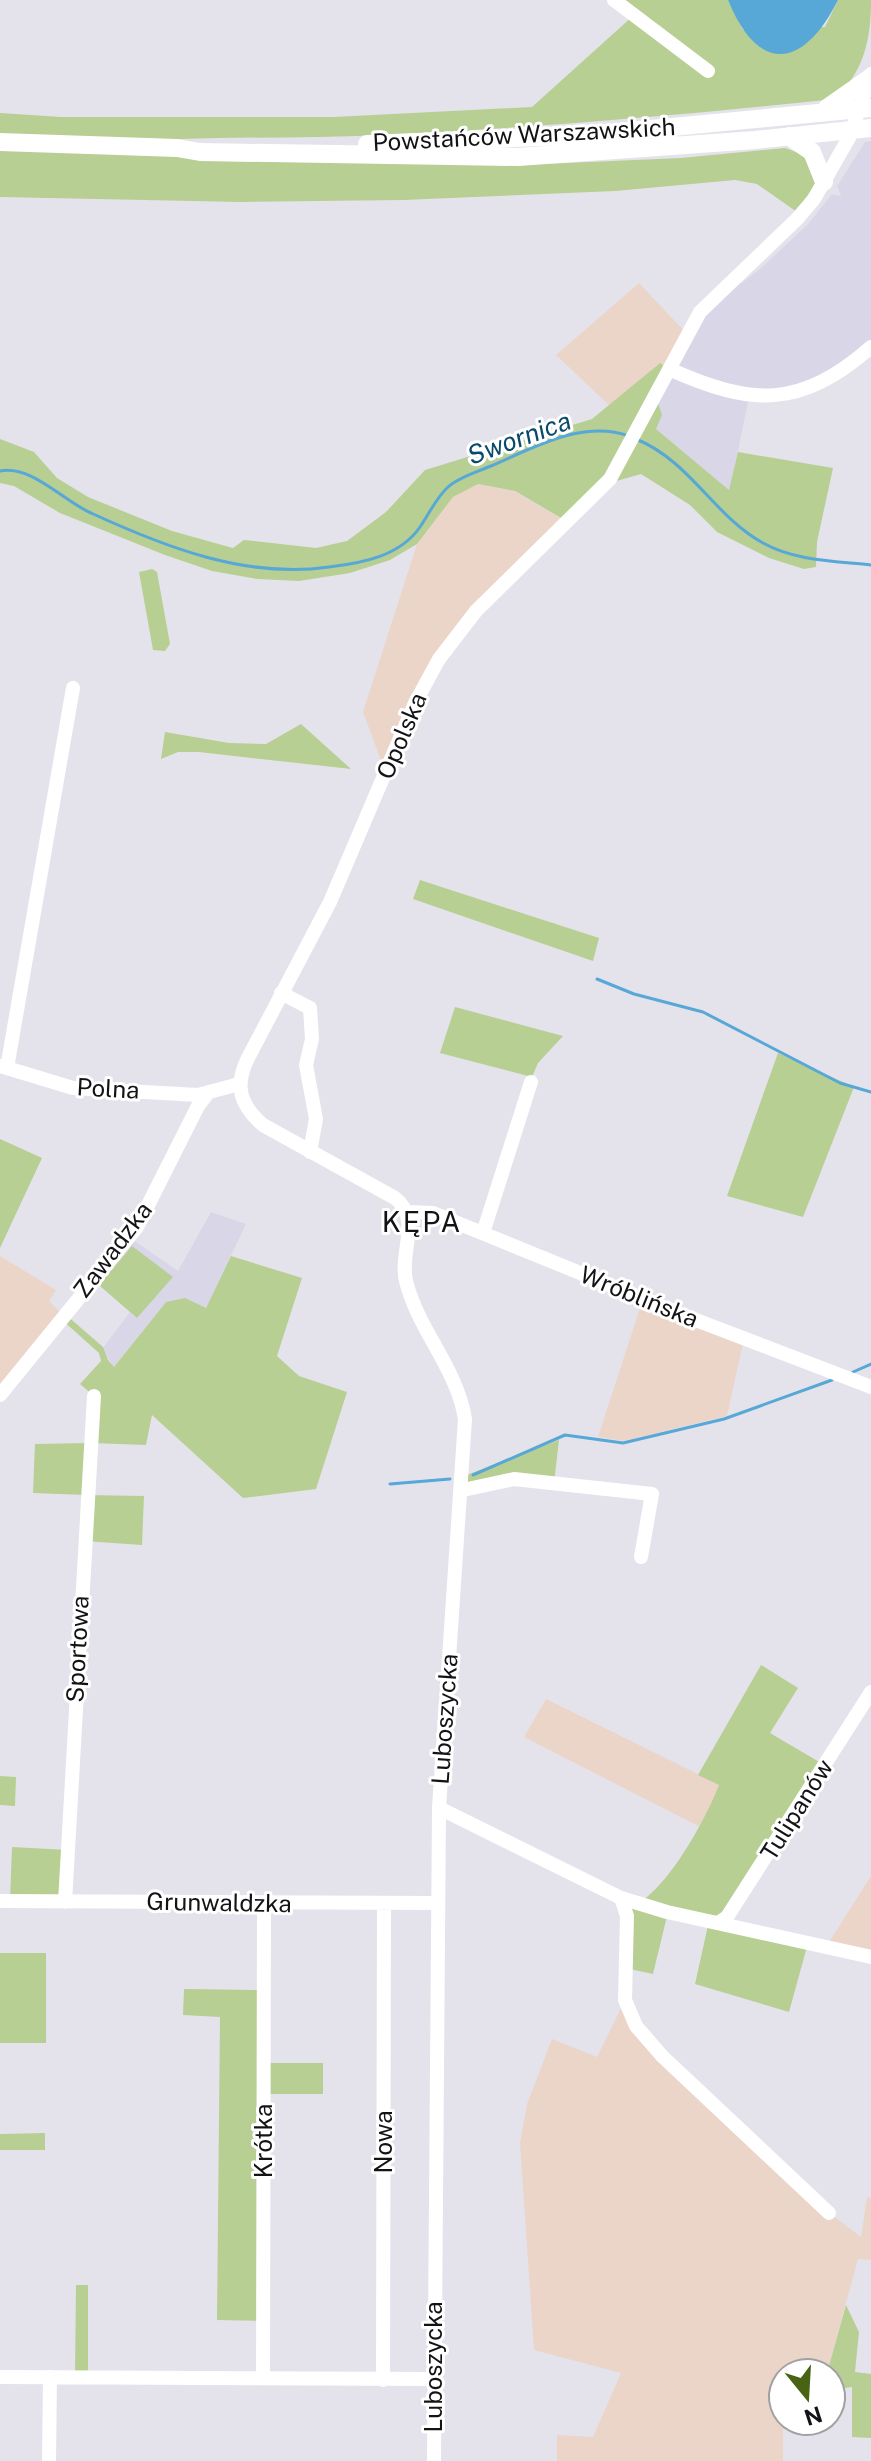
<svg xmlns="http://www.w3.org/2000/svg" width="871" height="2461" viewBox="0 0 871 2461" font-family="'Public Sans',sans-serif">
<rect width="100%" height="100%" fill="#e4e3eb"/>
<path fill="#d9d7e7" d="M871,141V347L834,377L749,397L730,491L656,429L655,394L720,291L743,282L760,269L808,224L832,194L841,196L837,186L865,142Z
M211,1212L246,1224L206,1308L166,1302L114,1367L102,1349L130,1312L93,1280L129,1237L178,1271Z"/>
<path fill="#ebd5c9" d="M639,283L686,333L669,369L659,363L611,407L556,355Z
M478,484L514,491L568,522L458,630L386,774L363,712L417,544L453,497Z
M0,1256L56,1290L49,1301L64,1316L0,1395Z
M643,1299L743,1343L727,1416L624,1441L598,1437Z
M546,1699L720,1785L702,1828L524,1737Z
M871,1876V1957L826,1947Z
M625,2000L630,2017L829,2213L861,2237L867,2197L871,2198V2260L858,2259L827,2373H783V2461H557V2435L593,2437L621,2373L534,2350L520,2143L527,2104L552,2039L597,2057Z"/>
<path fill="#b7cf92" d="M614,0H728L743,30L825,27L838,0H871C871,40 864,71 835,99C684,115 533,128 381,135C288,140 196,134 102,145L520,165L681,158L785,148L807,156L817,181L797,212L757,184L735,180L615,191L404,200L241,202L0,197V113L61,117H334L532,107L634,15Z
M660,363L669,369L655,394L662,415L656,429L729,490L738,452L833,468L817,542L816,567L804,569L769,558L717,532L690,505L641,474L606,484L568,522L515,491L478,484L453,497L417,544L390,560L350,573L299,581L257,579L212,571L165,555L60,513L14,486L0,483V439L34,452L57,478L88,497L172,531L233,548L244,540L316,548L347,541L386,512L425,470L592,419Z
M152,569L157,572L170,644L165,651L153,650L139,572Z
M301,724L351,769L199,752H178L161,759L165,732L229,743L266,744Z
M420,880L599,938L593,961L413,899Z
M455,1007L563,1036L538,1063L532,1077L440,1053Z
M778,1053L854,1087L803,1217L727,1196Z
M0,1139L42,1158L0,1248Z
M132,1246L173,1277L137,1318L99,1285Z
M231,1256L302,1278L277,1356L299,1376L347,1392L316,1489L243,1498L152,1415L146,1445L91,1443L87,1495L144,1496L142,1545L84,1541L86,1495L33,1493L35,1444L90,1443L94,1396L80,1384L101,1361L99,1353L61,1319L65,1314L103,1347L108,1360L114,1367L166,1302L185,1298L206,1308Z
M559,1440L554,1483L463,1490L464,1476Z
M761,1665L798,1688L770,1733L821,1763L719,1922L808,1943L789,2012L695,1984L709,1921L668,1912L653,1974L625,1968L627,1909C664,1897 705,1821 719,1785L698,1775Z
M0,1776L16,1777L15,1806L0,1805Z
M12,1847L68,1850L65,1902L10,1901Z
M0,1953H46V2043H0Z
M184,1989L264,1990L267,2063H323V2094H265L263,2321L217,2320L220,2017L183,2015Z
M45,2133V2150H0V2134Z
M76,2285H88V2378H75Z
M846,2305L859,2332L855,2372L871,2374V2438L852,2437V2387L831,2390V2373H827Z"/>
<path fill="#57a7d7" d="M728,0H838C804,68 759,76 728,0Z"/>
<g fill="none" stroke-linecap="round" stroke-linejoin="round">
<path stroke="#57a7d7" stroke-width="3" d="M636,439C690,461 714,516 763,543C795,561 835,561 871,565
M0,471C32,465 63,501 91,513C165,547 246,579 329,567C363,563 400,556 420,527C429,514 436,498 448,487C459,477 477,472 491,466C533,448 583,419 629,436
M597,979L634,994L703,1012L840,1083L871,1092
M853,1372L871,1364
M473,1475L565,1435L623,1443L724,1419L832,1380
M390,1484L450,1479"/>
<path stroke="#fff" stroke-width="14" d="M614,0L708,71
M669,369C752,406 800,409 871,347
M281,993L310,1008L312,1039L306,1065L316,1119L310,1152
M0,1066L73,1088L198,1095L239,1084
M7,1068L73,688
M407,1212L433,1213L688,1317L871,1387
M483,1233L531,1082
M0,1395L137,1227L198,1106L208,1093
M463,1490L514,1479L652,1494L641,1557
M439,1808L621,1898L667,1912L871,1957
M621,1898L627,1916L625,2000L636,2026L662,2056L829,2213
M0,1901L438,1903
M65,1902L94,1396
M718,1923L727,1917L871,1692
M0,2377L434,2379
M263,2378L264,1904
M383,2380L384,1903
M49,2461L50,2377
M434,2461L439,1808L465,1419C457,1368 418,1330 406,1281C399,1253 422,1219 395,1198L263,1125C240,1105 234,1086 248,1058L330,902L415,703L439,659L476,611L610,479L700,312L797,219L814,199L850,136L871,74"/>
<path stroke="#fff" stroke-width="18" d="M827,108L870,78
M789,136L812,152L824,182
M0,142L177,148L200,152L518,157L755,140L871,128
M367,144L588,135L871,108"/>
</g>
<g text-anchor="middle" stroke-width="6" stroke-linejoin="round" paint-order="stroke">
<g font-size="24" fill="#131316" stroke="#fff">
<text transform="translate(524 135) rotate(-3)" y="8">Powstańców Warszawskich</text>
<text transform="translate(402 736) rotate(-67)" y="8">Opolska</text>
<text transform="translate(108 1089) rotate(3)" y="8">Polna</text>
<text transform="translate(113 1250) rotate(-53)" y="8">Zawadzka</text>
<text transform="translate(639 1297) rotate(22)" y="8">Wróblińska</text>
<text transform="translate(78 1649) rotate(-87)" y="8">Sportowa</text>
<text transform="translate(445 1719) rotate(-86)" y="8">Luboszycka</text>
<text transform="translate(797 1810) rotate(-58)" y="8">Tulipanów</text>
<text transform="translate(219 1903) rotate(1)" y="8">Grunwaldzka</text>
<text transform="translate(264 2141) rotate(-90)" y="8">Krótka</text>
<text transform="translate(384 2142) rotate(-90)" y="8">Nowa</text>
<text transform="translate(434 2367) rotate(-90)" y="8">Luboszycka</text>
</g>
<g font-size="26" font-style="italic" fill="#084a6b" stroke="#fff">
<text transform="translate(519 438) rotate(-20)" y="9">Swornica</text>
</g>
<g font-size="28" letter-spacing="2" fill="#131316" stroke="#fff">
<text x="422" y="1232">KĘPA</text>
</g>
</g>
<g transform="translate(807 2397) rotate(162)"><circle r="38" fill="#ffffff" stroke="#a1a1a2" stroke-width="2"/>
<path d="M0-6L14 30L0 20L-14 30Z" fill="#486314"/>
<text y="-12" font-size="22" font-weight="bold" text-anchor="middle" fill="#131316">N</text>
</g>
</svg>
